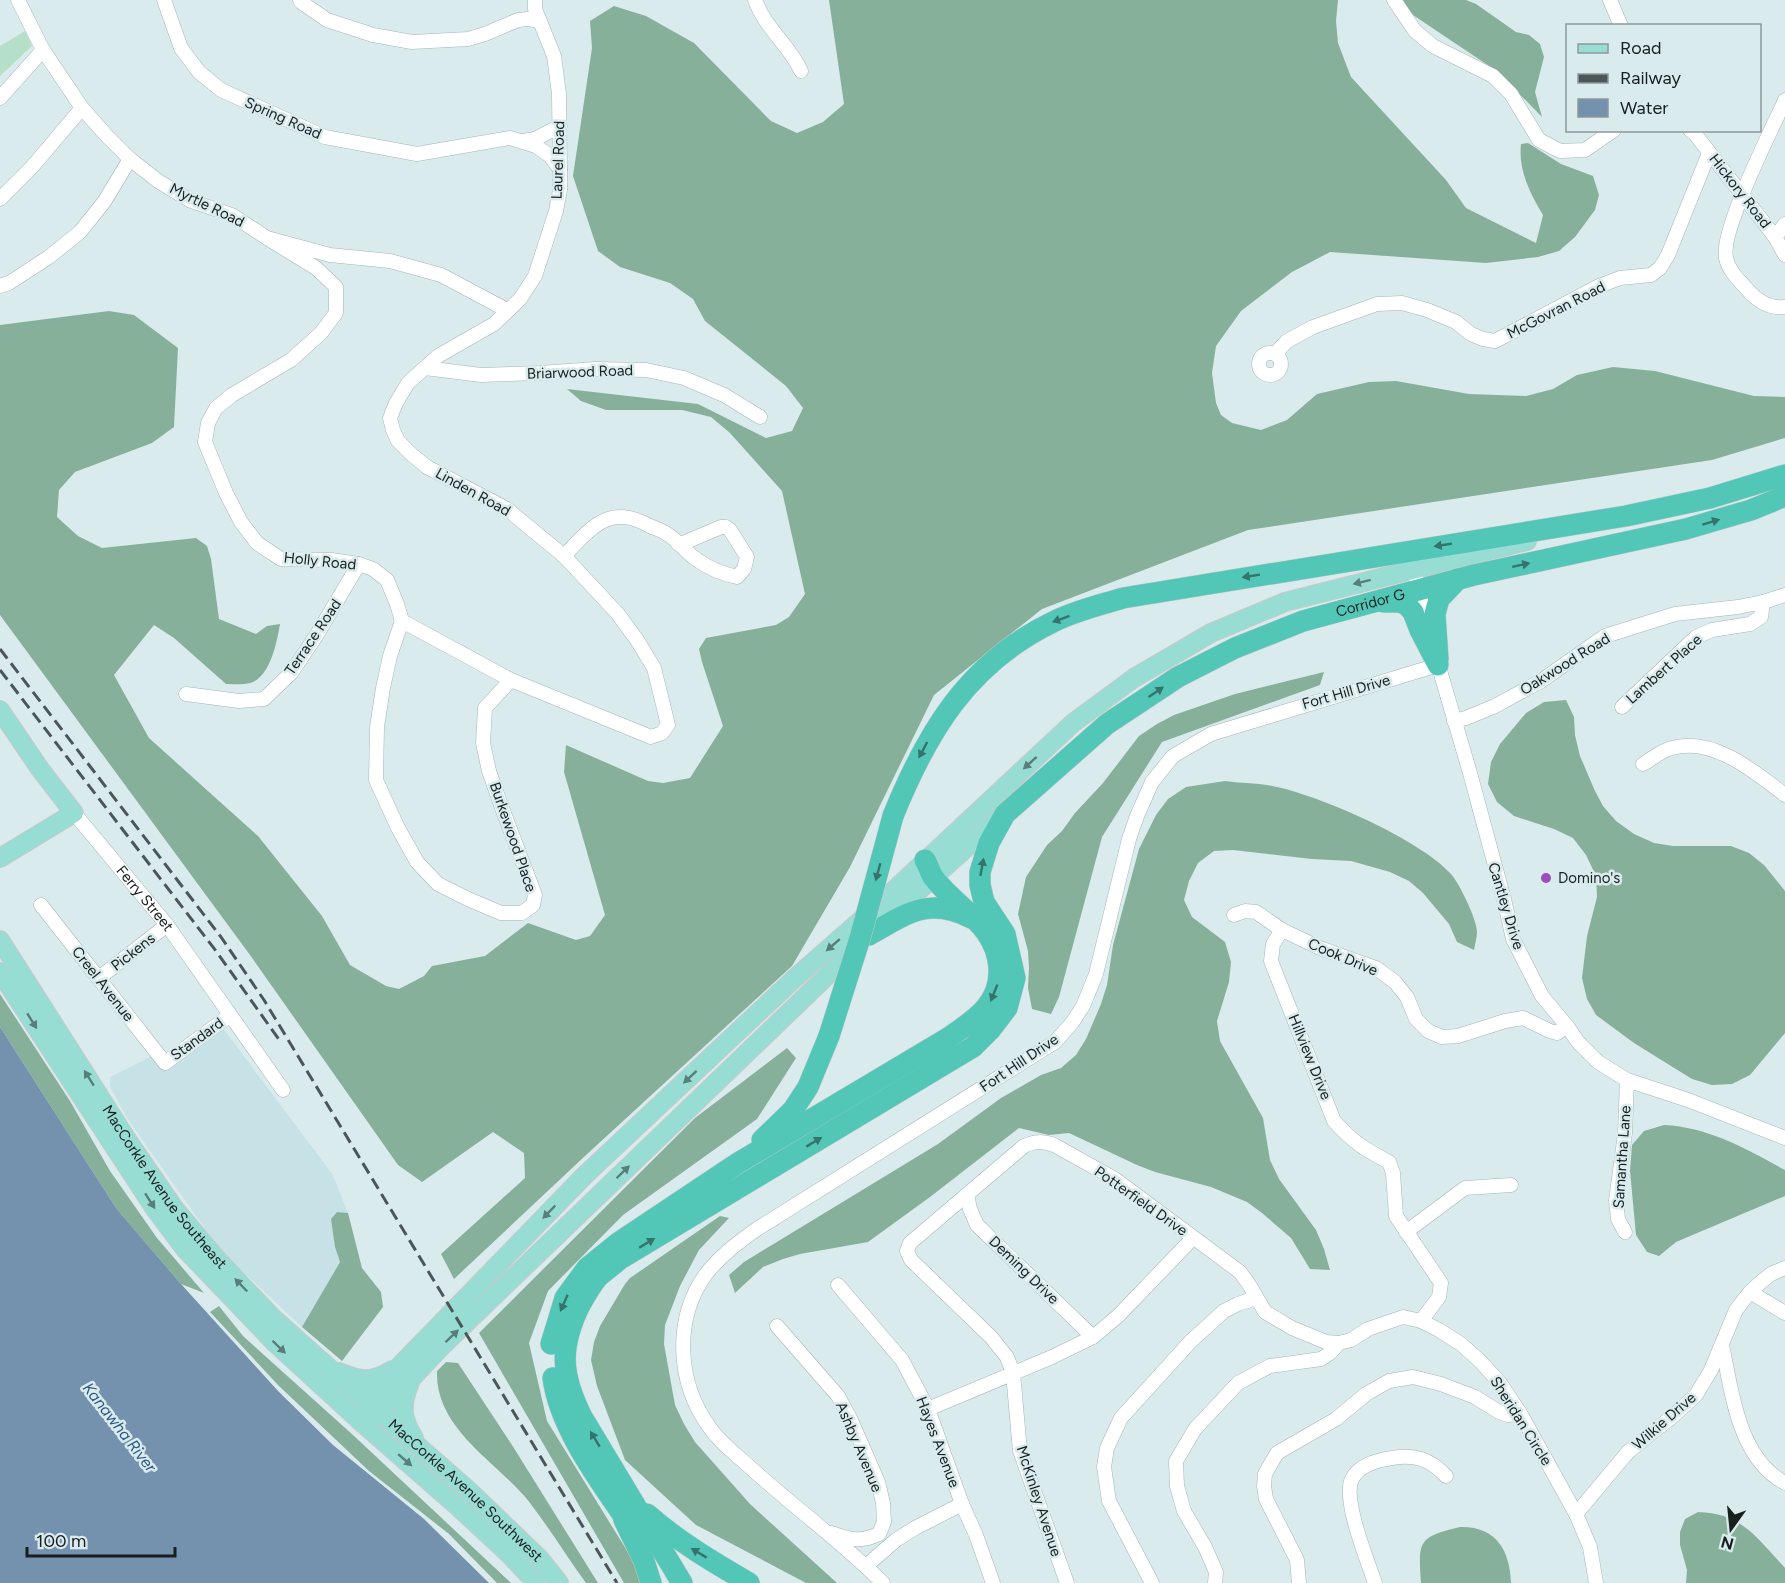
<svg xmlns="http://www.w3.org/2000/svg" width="1785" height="1583" viewBox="0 0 1785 1583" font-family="Figtree,sans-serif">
<rect width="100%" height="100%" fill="#daebee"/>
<path fill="#c7e2e6" d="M222,1027L333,1175L348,1213L337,1212L335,1247L340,1262L302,1327L220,1250L127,1118L110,1087V1077L152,1056L161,1047L177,1062Z"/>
<path fill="#b5dfc9" d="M25,31L32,46L0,76V46Z"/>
<path fill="#87b09b" d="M829,0H1338L1336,21L1338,43L1351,77L1446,180L1466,208L1536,243L1543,215C1530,193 1518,170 1521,144L1528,143L1561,164L1593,176L1599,195L1595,210L1575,237L1559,251L1538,257L1486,263L1330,252L1292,272L1241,311L1216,346L1212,373L1216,403L1221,415L1232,423L1261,430L1287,420L1317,394L1369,382L1396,381L1469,394L1526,396L1553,389L1577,375L1613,367L1655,371L1754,396L1785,397V438L1712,460L1248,530L1042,609L934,695L850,867L792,966L585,1156L454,1279L441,1254L525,1178L524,1153L493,1132L422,1182L398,1165L250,955L0,615V325L109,311L134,315L178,348L174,427L152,443L75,472L59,490L57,517L78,536L102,548L196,538L207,546L211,559L219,619L256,634L267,626L280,624C277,642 270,678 250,683C243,685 233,684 226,684L174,638L154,625L114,675L149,738L258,836L322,916L350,965L386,986L399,989L424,976L432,966L485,956L528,923L576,940L590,936L605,915L564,772L566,745L648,781L663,783L690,778L723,726L702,662L699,649L706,638L776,625L789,617L805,594L782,491L730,433L711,417L682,410H606L581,401L567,389L698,404L766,438L792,431L803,408L786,386L705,321L693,299L670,283L620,267L598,251L573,176L592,48L590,21L614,6L646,16L694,43L771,121L797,133L823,122L844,104Z
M1400,0H1466L1476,4L1516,32L1529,35L1540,44L1544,57L1535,92L1542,117L1498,72L1401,7Z
M1324,672L1320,685L1162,742L1102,837L1059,997L1051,1014L1032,1009L1028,988L1029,968L1028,951L1018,914L1026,877L1047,845L1062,831L1075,813L1103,783L1139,736L1157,724L1174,715L1235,694Z
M1566,700L1574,717L1575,735L1580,756L1595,791L1603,806L1616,821L1634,834L1654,843L1673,846H1731L1749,853L1764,865L1785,891V1033L1750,1075L1732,1084L1712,1085L1692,1079L1634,1043L1596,1015L1587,999L1582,978L1587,936L1597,897L1596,876L1586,855L1573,838L1554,829L1514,816L1497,802L1488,784L1491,762L1500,744L1526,713L1544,702Z
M1225,781C1239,783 1253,783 1267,785C1313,792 1420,839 1451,874C1459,883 1477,919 1477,932C1477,937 1475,944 1474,950L1457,942L1449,924L1423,893L1409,881L1390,872L1351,861L1312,859L1233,850L1214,851L1198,863L1189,881L1184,900L1192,917L1225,942L1231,962L1229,982L1217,1021L1220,1041L1263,1118L1270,1160L1279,1179L1316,1230L1324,1249L1330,1270L1310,1269L1291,1238L1262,1213L1247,1202L1211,1187L1155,1172L1137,1165L1069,1133L1049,1135L1019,1128L930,1197L868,1242L800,1254L783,1259L763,1267L735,1293L729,1275L744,1262L938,1144L1001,1098L1041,1075L1061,1068L1076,1055L1086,1039L1101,1004L1107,985L1113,945L1139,849L1156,815L1168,799L1186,787Z
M0,994L70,1101L110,1171L157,1238L204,1293L181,1284L116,1208L0,1027Z
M787,1048L796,1058L757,1119L623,1215L548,1291L529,1343L547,1421L642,1575L643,1583H624L479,1333L695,1118Z
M1664,1125C1708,1127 1747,1149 1785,1170V1196L1676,1242L1659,1256L1647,1252L1636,1235L1630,1171L1632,1145L1644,1131Z
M337,1212L348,1213L362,1268L381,1292L383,1307L342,1361L302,1327L340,1262L335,1247L331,1219Z
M720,1216L729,1218L699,1250L680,1286L665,1325L664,1344L675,1405L684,1424L695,1442L750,1504L837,1583H806L696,1525L625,1460L597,1386L591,1360L594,1342L600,1326L625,1284L630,1278Z
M219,1306L243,1336L353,1435L511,1583H497L449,1534L369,1471L279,1386L210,1312Z
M446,1362L458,1363L512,1445L598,1583H586C567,1557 550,1529 530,1503C498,1462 435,1430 437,1371Z
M1698,1512C1742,1513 1757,1538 1785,1568V1583H1686L1687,1570L1680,1545V1532L1685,1519Z
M1460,1527C1496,1526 1510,1550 1511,1583H1421C1418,1541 1418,1537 1460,1527Z"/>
<path fill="#7491ad" d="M0,1027L116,1208L181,1284L278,1391L333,1445L424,1519L489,1583H0Z"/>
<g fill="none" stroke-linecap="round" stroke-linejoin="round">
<defs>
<g id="minor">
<path d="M18,0L43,50L82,108L105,134L130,159L158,181L191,201L232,215L267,238L330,255L390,261L441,275L507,310"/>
<path d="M164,0L181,48L199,72L221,90L325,137L417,154L510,138L536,146L550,156L560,169"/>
<path d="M300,0L301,2L327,20L373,35L412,42L468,39L485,34L518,20L528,19L540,21"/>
<path d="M755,0C766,30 789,44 801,71"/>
<path d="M1394,0L1415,31L1433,46L1493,76L1511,94L1539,140L1560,151L1585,150L1614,130"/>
<path d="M1610,0L1621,26"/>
<path d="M0,98L43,50"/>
<path d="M1785,100C1772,129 1720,231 1726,258C1729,271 1738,279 1746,288C1756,300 1769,309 1785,307"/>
<path d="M1690,130L1695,134L1775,237L1785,255"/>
<path d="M524,141L535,139L560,126"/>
<path d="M0,199L32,167L82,108"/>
<path d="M1775,237L1785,224"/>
<path d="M267,238L316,268L336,287V313L321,333L291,360L232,395L216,408L208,423L205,442L226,493L241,522L257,543L281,559L331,560L359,564L373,569L387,580L397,604L402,621L511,680L651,737L662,733L668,725L654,668L637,640L618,614L564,556L507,509L427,467L411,454L398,441L393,430L390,418L396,403L408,383L438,356L494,324L520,299L535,276L556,211L560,190V169L559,94L554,56L535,9V0"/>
<path d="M0,286L9,283L49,257L80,232L104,202L130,159"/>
<circle cx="1270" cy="364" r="11"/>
<path d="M1275,354L1287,341L1313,327L1377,304L1402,303L1427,310L1456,322L1471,334L1483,339L1495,341L1599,286L1620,278L1651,275L1660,268L1668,255L1709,153"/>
<path d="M425,368L481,375L540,373L595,369L646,370L684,378L724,395L760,417"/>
<path d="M564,556C575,545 585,532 598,524C616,512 633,517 650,526C656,529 662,530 667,534C679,541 687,554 699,561C710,569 724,574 737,577L744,569L747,557L730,530L726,527H721L681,544H678"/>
<path d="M1414,568L1427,627"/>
<path d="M402,621L390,656L383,688L377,727L376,780L398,828L417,862L438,884L468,899L501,913H522L533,905L535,895L502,808L489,771L483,743L485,708L511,680"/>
<path d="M1436,657L1470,773L1504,899L1513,939L1542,996L1567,1026L1578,1042L1598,1062L1627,1080L1688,1100L1785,1138"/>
<path d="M186,694L239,701L264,699L291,673L316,636L359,564"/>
<path d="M1622,707L1696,637L1712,630L1750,624L1761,617L1763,602"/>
<path d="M1454,721L1466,718L1495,706L1541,681L1605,636L1675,614L1738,607L1763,602L1785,595"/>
<path d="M1643,764C1652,759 1662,750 1672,748C1713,736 1755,772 1785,795"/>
<path id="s1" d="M74,813L167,925L283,1090"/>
<path d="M41,905L165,1063L229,1016"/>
<path d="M1234,915L1245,911L1256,912L1282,930L1320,948L1376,968L1395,982L1407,997L1416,1019L1428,1031L1442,1037L1458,1036L1505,1021L1523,1018L1550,1031L1557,1033L1567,1026"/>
<path d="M1282,930L1273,944L1271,961L1334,1121C1353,1142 1364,1149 1389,1162L1393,1173L1396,1216L1441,1283L1439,1297L1421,1321"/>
<path d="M99,978L167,925"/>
<path d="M967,1195L970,1209L977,1225L1093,1337"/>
<path d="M1406,1232L1465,1188L1511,1185"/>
<path d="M1625,1232L1618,1219L1616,1201L1625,1133L1627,1080"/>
<path d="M838,1285L902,1360L928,1409L962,1504L976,1535L993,1583"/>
<path d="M1750,1292L1785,1313"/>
<path d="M777,1326L838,1396L850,1418L878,1482L883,1503L884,1522L879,1534C858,1543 851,1539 831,1533"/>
<path d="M1722,1345C1732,1392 1738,1458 1785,1483"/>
<path d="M928,1409L1052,1357L1093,1337L1118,1316L1193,1238"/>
<path d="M1576,1514L1628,1452L1673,1416L1696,1395L1711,1370L1736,1310L1750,1292L1761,1282L1771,1274L1785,1268"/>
<path d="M866,1566L896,1540L915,1528L962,1504"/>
<path d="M883,1583C842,1542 795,1508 752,1469C738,1456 721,1444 710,1428C677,1383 673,1320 706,1274C720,1256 738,1242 757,1229L1055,1042L1072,1023L1083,1006L1096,974L1129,839L1137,816L1152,782L1173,756L1211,734L1438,665"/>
<path d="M1067,1583L1020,1451L1013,1373L1007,1357L991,1337L911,1260L907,1251L910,1243L1024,1146C1035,1141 1042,1141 1054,1145L1115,1179L1240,1272L1250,1286L1265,1312L1292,1328L1326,1342L1339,1343"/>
<path d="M1152,1583L1109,1501L1104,1467L1107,1448L1121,1418L1191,1341L1224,1311L1238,1304L1256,1298"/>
<path d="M1215,1583L1216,1572L1205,1547L1184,1511L1177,1486L1176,1461L1195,1429L1238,1383L1270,1366L1321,1359L1330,1353L1339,1343L1351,1340L1368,1329L1403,1317L1421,1321L1439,1330L1461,1344L1481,1362L1500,1383L1520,1413L1576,1514L1590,1547L1596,1583"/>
<path d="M1299,1583L1297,1560L1266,1499L1264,1486L1265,1474L1277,1453L1336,1419L1366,1394L1389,1381L1413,1377L1441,1384L1475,1397L1499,1412L1508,1415L1520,1413"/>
<path d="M1375,1583C1368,1562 1342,1499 1352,1479C1359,1465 1378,1460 1392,1458C1415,1454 1430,1459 1446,1476"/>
</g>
<g id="major">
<path d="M0,710L40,769L74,813L0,858"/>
<path d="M884,922L999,818"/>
<path id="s2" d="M0,940L128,1141L174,1208L215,1257L272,1317L347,1384L466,1488L540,1559L559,1583"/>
<path d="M0,972L155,1209L185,1249L276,1344L360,1421L456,1505L510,1555L536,1583"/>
<path d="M339,1372C361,1381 371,1383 392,1370"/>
<path d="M410,1382C401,1405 401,1417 414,1438"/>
<path d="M360,1421L368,1402L386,1380L584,1176L795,978L877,906L1073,723L1134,678L1211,633L1285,602L1527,541"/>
<path d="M360,1421L380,1412L443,1345L859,945"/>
</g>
<g id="highway">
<path d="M1384,602H1400L1407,605L1413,612L1420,630L1438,665"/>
<path d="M1438,659L1435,614L1439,599L1458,579"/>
<path d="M893,816C927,732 968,663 1053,622C1074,611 1100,605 1123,598L1626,516L1710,498L1785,475"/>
<path d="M869,935C906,914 929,896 971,918"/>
<path d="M762,1140L793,1110L808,1087L829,1036"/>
<path d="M551,1344L565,1298L587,1268L618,1243L738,1163L948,1038C974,1020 1001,1004 999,968C996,924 957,909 933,877C930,872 928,865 925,860"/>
<path d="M553,1378C560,1431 604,1486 633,1530"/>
<path d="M647,1514C679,1542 713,1562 749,1583"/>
<path d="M624,1520L644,1561L651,1583"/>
<path id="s3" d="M682,1583L582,1417C561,1375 559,1348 580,1305C585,1296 591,1285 598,1277C605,1271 613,1265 620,1259L973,1047L991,1029L1007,1008L1015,978L1005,934L984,902L980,885V872L989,843L1005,814L1107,724L1178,677L1235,648L1303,621L1474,575L1686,529L1751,510L1785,496"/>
</g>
</defs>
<use href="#minor" stroke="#a4b5b7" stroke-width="15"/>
<use href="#major" stroke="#c8c9c9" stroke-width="20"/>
<use href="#highway" stroke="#c8c9c9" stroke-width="22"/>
<use href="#minor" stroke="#fff" stroke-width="14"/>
<use href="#major" stroke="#97ddd4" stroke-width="18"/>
<use href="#highway" stroke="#52c7b8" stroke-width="21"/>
<path stroke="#4c5657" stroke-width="3" stroke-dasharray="12 6" stroke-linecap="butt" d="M0,649L221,937L264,1000L617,1583
M0,670L216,951L280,1041"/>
<defs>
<path id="highway-bridge" d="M829,1036L860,938L893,816"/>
</defs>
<use href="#highway-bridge" stroke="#c8c9c9" stroke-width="22" stroke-linecap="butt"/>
<use href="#highway-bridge" stroke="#52c7b8" stroke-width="21"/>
</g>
<defs><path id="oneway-solid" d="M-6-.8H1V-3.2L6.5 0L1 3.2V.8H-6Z" transform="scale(1.5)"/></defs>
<g fill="#35736c">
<use href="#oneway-solid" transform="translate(1711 522) rotate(-17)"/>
<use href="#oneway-solid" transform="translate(1443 545) rotate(171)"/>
<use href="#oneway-solid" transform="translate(1521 565) rotate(-12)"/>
<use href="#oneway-solid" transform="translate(1251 576) rotate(171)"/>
<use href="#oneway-solid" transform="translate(1061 619) rotate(160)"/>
<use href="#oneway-solid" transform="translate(1156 692) rotate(-34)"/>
<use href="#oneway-solid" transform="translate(923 750) rotate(118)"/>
<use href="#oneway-solid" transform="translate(982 867) rotate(-80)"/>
<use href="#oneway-solid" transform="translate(878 872) rotate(105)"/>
<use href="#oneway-solid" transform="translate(994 993) rotate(112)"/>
<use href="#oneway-solid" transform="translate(814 1142) rotate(-31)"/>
<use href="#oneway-solid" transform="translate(647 1243) rotate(-31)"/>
<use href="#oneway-solid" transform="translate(564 1303) rotate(114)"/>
<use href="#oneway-solid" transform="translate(595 1439) rotate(-121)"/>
<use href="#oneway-solid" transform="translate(699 1553) rotate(-149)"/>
</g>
<g fill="#587e7a">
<use href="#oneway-solid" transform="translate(1362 582) rotate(166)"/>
<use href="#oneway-solid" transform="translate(1030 763) rotate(138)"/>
<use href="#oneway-solid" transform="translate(833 945) rotate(139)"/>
<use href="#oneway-solid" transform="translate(32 1021) rotate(58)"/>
<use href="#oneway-solid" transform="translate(690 1077) rotate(137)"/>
<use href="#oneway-solid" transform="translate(89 1078) rotate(-122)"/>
<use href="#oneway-solid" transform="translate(623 1172) rotate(-44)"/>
<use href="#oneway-solid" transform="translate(150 1201) rotate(57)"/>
<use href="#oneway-solid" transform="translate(549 1212) rotate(134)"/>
<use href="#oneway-solid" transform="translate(241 1285) rotate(-134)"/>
<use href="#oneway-solid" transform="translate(452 1336) rotate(-44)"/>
<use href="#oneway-solid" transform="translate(279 1347) rotate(44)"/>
<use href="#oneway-solid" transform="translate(405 1460) rotate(41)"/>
</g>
<circle fill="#9b4cbd" stroke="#daebee" stroke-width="2" cx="1546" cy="878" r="6"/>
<g text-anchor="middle" stroke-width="5" stroke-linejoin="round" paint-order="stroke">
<g font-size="15" fill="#181f1f" stroke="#daebee">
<text transform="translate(283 118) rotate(24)" y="5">Spring Road</text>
<text transform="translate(558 160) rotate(-88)" y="5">Laurel Road</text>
<text transform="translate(1740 191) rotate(52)" y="5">Hickory Road</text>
<text transform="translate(207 205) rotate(26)" y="5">Myrtle Road</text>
<text transform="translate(1556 310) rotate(-27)" y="5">McGovran Road</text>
<text transform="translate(580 372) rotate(-2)" y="5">Briarwood Road</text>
<text transform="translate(473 492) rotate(29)" y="5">Linden Road</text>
<text transform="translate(320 561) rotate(6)" y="5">Holly Road</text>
<text dy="5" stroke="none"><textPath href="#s3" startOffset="1473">Corridor G</textPath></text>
<text transform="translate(313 637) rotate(-56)" y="5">Terrace Road</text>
<text transform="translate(1565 664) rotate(-32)" y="5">Oakwood Road</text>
<text transform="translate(1664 669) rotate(-42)" y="5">Lambert Place</text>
<text transform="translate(1346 692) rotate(-16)" y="5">Fort Hill Drive</text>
<text transform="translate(513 837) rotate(71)" y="5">Burkewood Place</text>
<text dy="5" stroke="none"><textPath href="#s1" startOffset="111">Ferry Street</textPath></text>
<text transform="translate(1506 906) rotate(73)" y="5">Cantley Drive</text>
<text transform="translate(133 952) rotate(-38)" y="5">Pickens</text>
<text transform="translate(1343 957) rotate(23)" y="5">Cook Drive</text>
<text transform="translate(103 984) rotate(52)" y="5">Creel Avenue</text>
<text transform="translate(197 1039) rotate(-36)" y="5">Standard</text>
<text transform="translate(1310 1057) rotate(68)" y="5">Hillview Drive</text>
<text transform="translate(1019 1063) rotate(-34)" y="5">Fort Hill Drive</text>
<text transform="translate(1622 1157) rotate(-86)" y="5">Samantha Lane</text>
<text dy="5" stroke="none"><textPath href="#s2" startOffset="297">MacCorkle Avenue Southeast</textPath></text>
<text transform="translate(1141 1201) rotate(35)" y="5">Potterfield Drive</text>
<text transform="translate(1024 1270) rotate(44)" y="5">Deming Drive</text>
<text transform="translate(1521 1421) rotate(58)" y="5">Sheridan Circle</text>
<text transform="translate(1664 1421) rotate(-41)" y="5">Wilkie Drive</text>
<text transform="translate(938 1442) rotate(69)" y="5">Hayes Avenue</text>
<text transform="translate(859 1447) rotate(67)" y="5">Ashby Avenue</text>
<text dy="5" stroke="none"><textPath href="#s2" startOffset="726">MacCorkle Avenue Southwest</textPath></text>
<text transform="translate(1039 1501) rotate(72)" y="5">McKinley Avenue</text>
</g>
<g font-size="15" fill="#181f1f" stroke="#daebee" text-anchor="start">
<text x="1558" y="883">Domino's</text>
</g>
<g font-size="16" font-style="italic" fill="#2d5982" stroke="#daebee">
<text transform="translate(120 1427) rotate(52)" y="6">Kanawha River</text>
</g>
</g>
<rect x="1566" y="24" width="195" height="108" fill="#daebee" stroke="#8c999b" stroke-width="1.5"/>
<rect x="1578" y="44" width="30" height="9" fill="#97ddd4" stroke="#8c999b" stroke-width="1.5"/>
<text x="1620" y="54" font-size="18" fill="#181f1f">Road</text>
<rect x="1578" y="74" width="30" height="9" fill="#4c5657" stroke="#8c999b" stroke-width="1.5"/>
<text x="1620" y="84" font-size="18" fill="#181f1f">Railway</text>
<rect x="1578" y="99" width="30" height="18" fill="#7491ad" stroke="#8c999b" stroke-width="1.5"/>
<text x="1620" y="114" font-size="18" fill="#181f1f">Water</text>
<g transform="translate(1731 1529) rotate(195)" stroke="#daebee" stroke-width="4.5" paint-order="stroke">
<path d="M0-4.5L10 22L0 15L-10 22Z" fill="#181f1f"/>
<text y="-9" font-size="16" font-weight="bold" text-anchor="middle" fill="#181f1f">N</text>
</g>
<path d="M27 1547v9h148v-9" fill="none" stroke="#181f1f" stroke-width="3"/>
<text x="36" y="1547" font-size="18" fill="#181f1f" stroke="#daebee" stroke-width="4.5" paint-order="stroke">100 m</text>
</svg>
